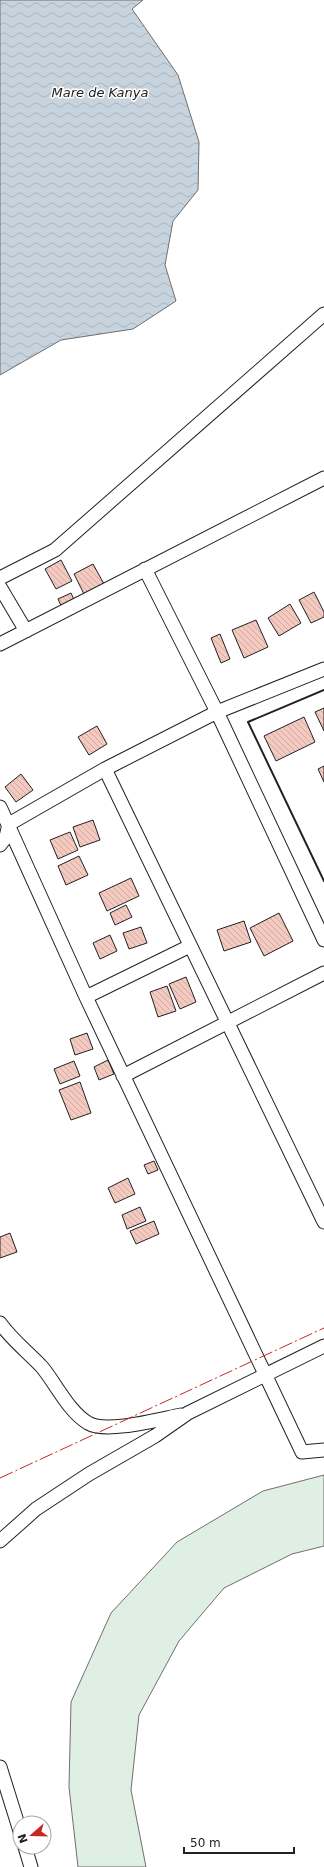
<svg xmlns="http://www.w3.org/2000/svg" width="324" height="1867" viewBox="0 0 324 1867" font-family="'DejaVu Sans',sans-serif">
<defs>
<pattern id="water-waves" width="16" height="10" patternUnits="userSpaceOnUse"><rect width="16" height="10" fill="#c7d3dd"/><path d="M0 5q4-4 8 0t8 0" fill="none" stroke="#abb5bd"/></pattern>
<pattern id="building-back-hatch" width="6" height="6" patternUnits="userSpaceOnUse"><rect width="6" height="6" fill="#f3c9c0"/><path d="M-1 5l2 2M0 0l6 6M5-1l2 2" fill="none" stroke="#d0aca5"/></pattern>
</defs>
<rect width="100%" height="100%" fill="#fff"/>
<path fill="#e0efe3" stroke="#6f6f6f" d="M324,1475V1546L292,1554L224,1588L179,1641L139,1715L131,1790L146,1867H78L69,1787L71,1702L111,1613L177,1542L263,1491Z"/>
<path fill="url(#water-waves)" stroke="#6f6f6f" d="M0,0H143L132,9L178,75L199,142L198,190L173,221L165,265L176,301L133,329L61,340L0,375Z"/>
<path fill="url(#building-back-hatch)" stroke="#222" d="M61,560L72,581L56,589L45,569Z
M93,564L104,584L84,594L74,574Z
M314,592L324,612V617L311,623L299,600Z
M71,593L75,602L62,608L58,599Z
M290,604L301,623L279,636L268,618Z
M256,620L268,647L244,658L232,630Z
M220,634L230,659L221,663L211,638Z
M324,708V731L315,712Z
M304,717L315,742L276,761L264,736Z
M97,726L107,744L89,755L78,737Z
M324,766V782L318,769Z
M21,774L33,790L16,802L5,787Z
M93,820L100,840L80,847L73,827Z
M70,832L78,850L58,859L50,840Z
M79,856L88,875L66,885L58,866Z
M131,878L139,896L107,911L99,893Z
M126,905L132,917L115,925L110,913Z
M279,913L293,941L264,956L250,928Z
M244,921L251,942L224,951L217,930Z
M141,927L147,943L129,949L123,933Z
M110,935L117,951L100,959L93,943Z
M186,977L196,1002L180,1009L169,984Z
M167,986L176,1011L158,1017L150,992Z
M87,1033L93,1049L75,1055L70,1039Z
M108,1060L114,1074L99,1080L94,1067Z
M74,1061L80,1076L60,1084L54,1069Z
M80,1082L91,1113L71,1120L59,1090Z
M154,1161L158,1170L148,1174L144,1165Z
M128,1178L135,1194L115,1203L108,1188Z
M140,1207L146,1221L127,1229L122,1215Z
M154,1221L159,1234L136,1244L130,1231Z
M10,1233L17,1252L0,1258V1237Z"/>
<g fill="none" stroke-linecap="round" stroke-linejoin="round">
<defs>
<path id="minor" d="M145,569L217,712L324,940
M0,578L55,550L324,314
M0,587L26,631
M0,644L324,478
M105,769L324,1222
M0,807L86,997L302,1452L324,1450
M0,845L6,837L9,824L105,769L217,712L324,669
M86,997L190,946
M123,1076L324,973
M0,1323C12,1340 28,1352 42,1367C56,1384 69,1412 88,1423C106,1434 160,1419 181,1415
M0,1541L36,1509L89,1474L155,1436L188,1413L324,1346
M0,1767L20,1831
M25,1847L31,1867"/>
</defs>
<use href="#minor" stroke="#222" stroke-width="15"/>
<use href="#minor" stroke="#fff" stroke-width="13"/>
<path stroke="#222" stroke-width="2" d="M324,690L248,722L324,881"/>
<path stroke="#c62828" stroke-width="1" stroke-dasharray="14 3 2 3" stroke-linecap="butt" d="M0,1478L324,1328"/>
</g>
<g text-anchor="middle" stroke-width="3" stroke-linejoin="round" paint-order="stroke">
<g font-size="13" font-style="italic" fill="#222" stroke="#fff">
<text x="100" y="97">Mare de Kanya</text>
</g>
</g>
<g transform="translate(32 1835) rotate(250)"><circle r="19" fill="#ffffff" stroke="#a7a7a7"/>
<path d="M0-3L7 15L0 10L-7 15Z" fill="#c62828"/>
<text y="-6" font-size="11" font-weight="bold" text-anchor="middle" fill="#222222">N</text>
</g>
<path d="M184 1847v6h110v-6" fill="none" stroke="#222222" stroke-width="2"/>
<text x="190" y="1847" font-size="12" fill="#222222" stroke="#ffffff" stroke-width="3" paint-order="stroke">50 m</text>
</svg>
